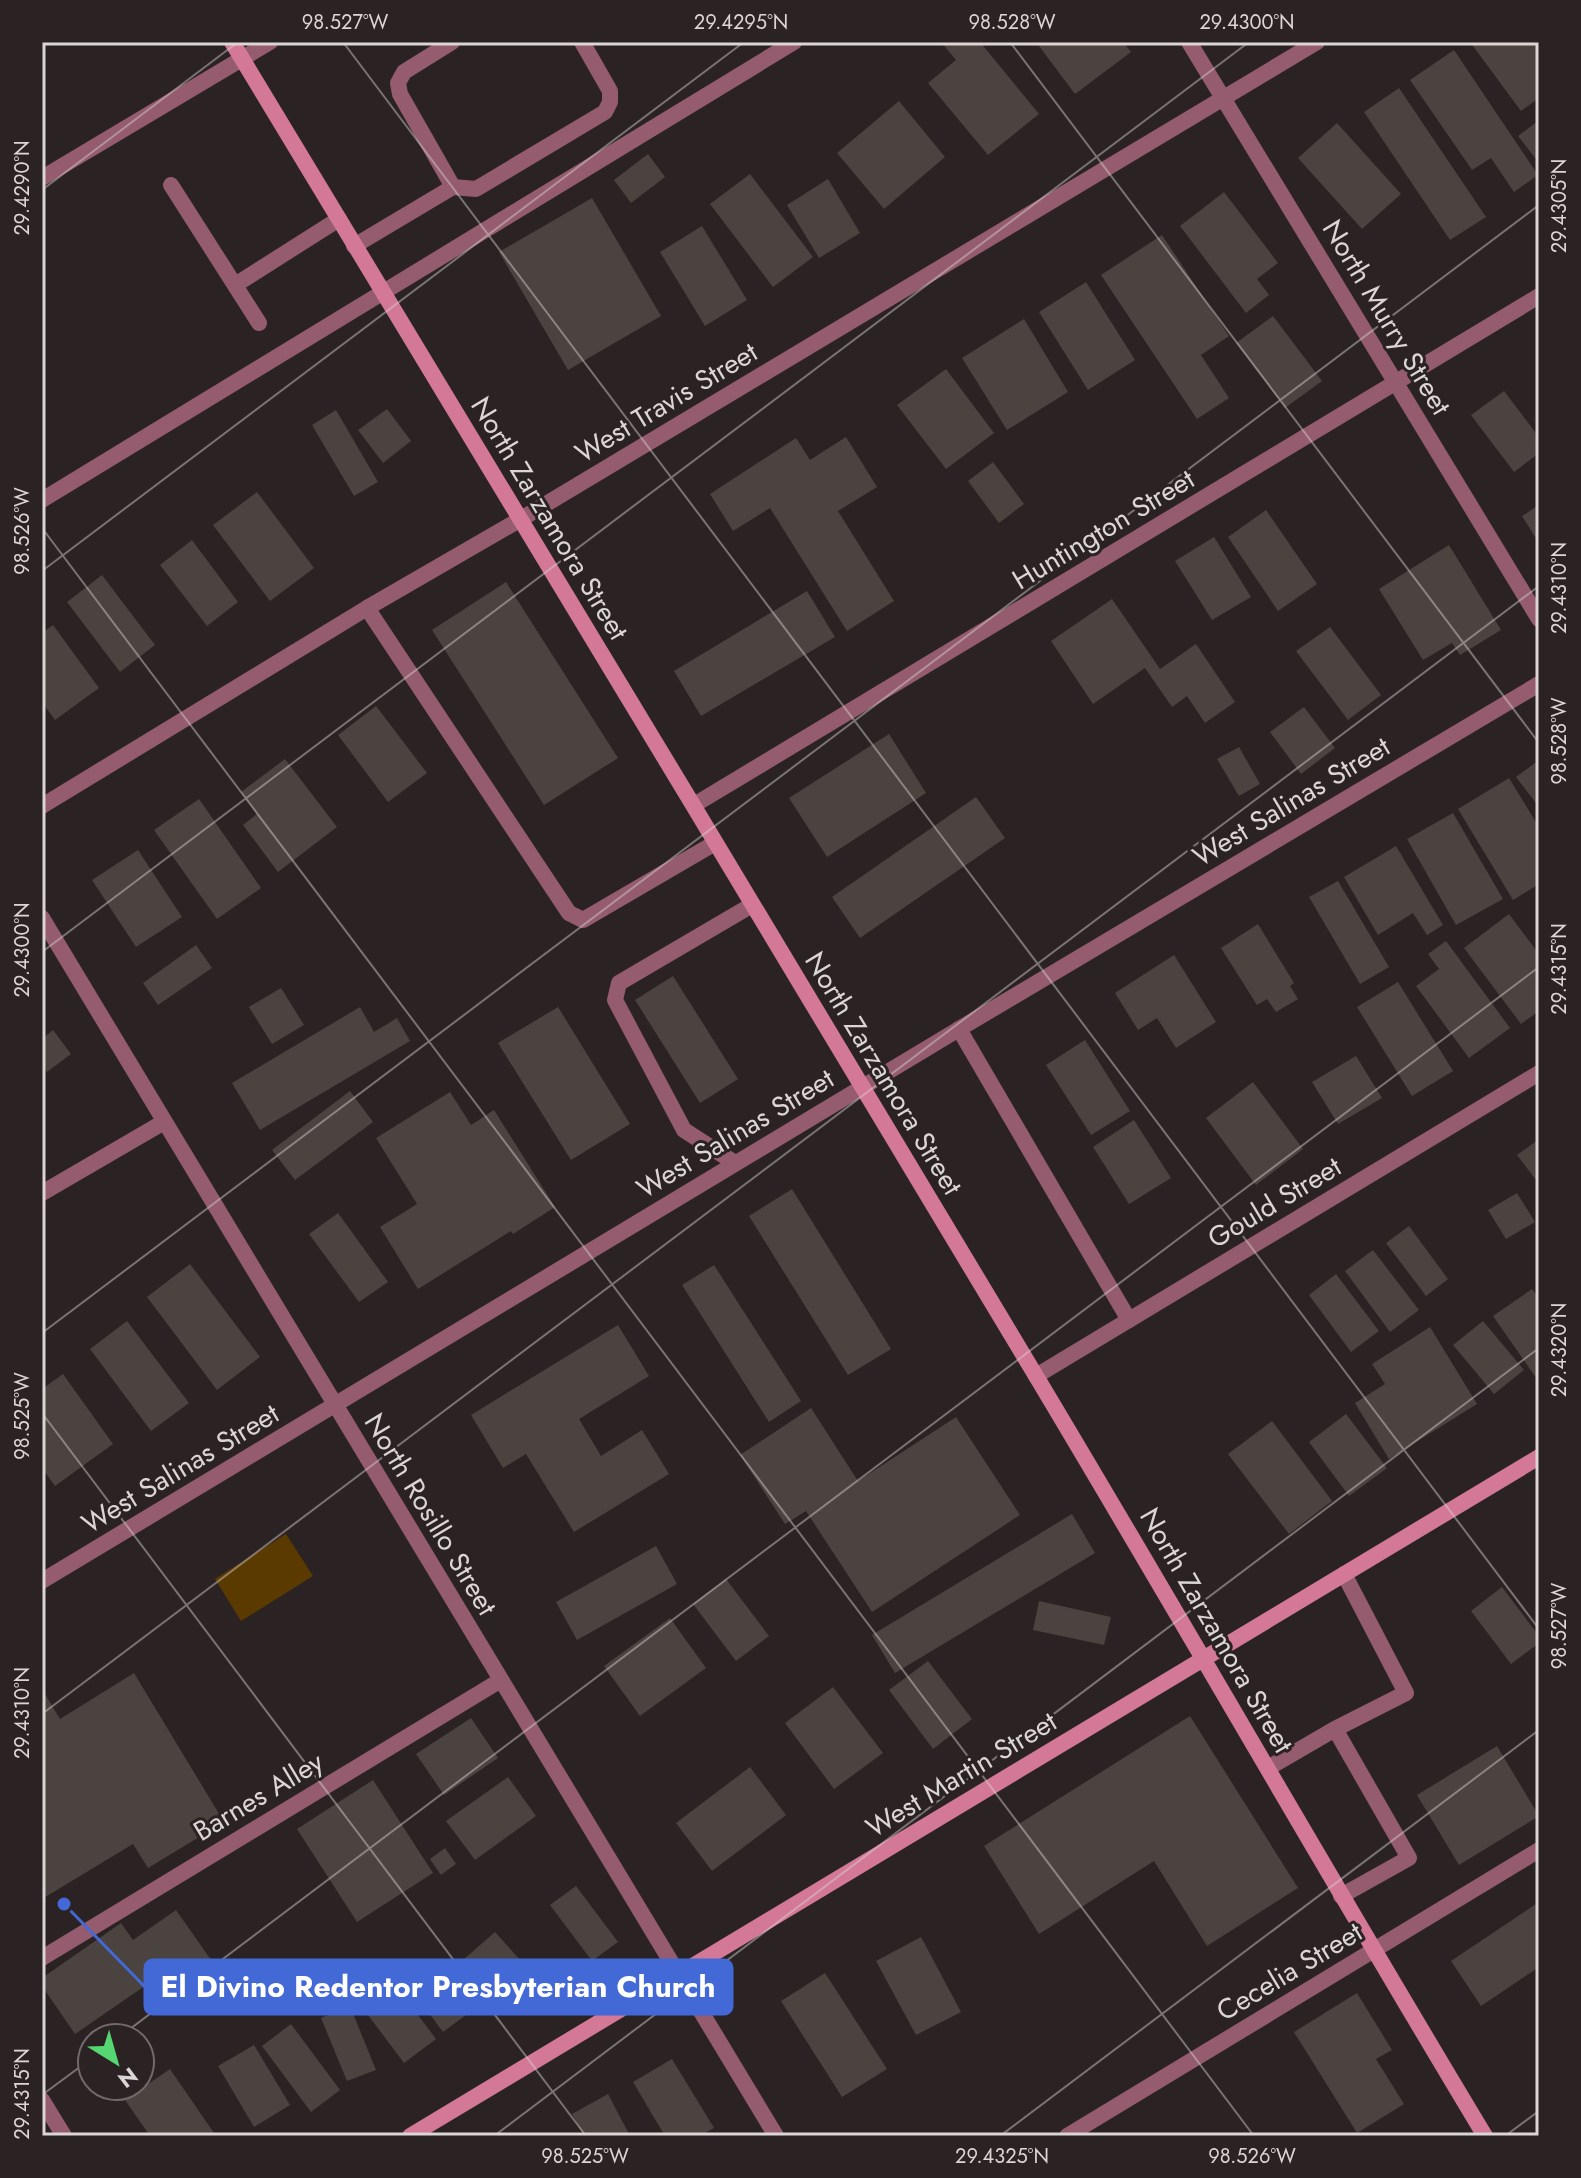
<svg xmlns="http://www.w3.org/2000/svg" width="1581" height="2178" viewBox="0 0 1581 2178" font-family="Jost,sans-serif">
<rect width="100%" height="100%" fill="#2b2323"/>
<path fill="#5b3a00" d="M286,1534L313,1576L241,1621L215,1579Z"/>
<path fill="#4a433f" d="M941,42H980L1039,114L988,155L928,83L956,60Z
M1036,42H1123L1131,52L1075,94Z
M1470,42H1536L1539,46V98L1521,111Z
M1454,50L1538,175L1514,192L1491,158L1472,170L1410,80Z
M1399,88L1486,217L1450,240L1364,112Z
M899,101L945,157L884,209L837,153Z
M1539,120V163L1518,136Z
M1337,123L1401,194L1362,229L1298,158Z
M648,154L665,177L631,203L614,180Z
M750,174L813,257L773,287L710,204Z
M828,179L860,233L819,258L787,205Z
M1224,192L1278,263L1257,279L1269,295L1246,313L1180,226Z
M592,198L661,316L568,370L499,252Z
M702,226L747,300L705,326L660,252Z
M1162,235L1229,336L1201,355L1229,398L1197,419L1101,275Z
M1086,282L1135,360L1088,390L1039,312Z
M1273,316L1322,381L1285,408L1236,343Z
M1024,319L1068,392L1007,430L962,358Z
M946,369L994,433L946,469L897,405Z
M1504,391L1539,437V453L1514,472L1471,415Z
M387,409L411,441L383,463L358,430Z
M336,410L378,482L354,496L312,425Z
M846,437L877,487L838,511L894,601L847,631L770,508L733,531L710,494L796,438L810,460Z
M993,462L1024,504L999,523L968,481Z
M257,492L314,568L270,601L213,525Z
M1539,505V543L1522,516Z
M1266,510L1317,584L1278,611L1228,537Z
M1214,537L1251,597L1212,620L1175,561Z
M192,540L238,602L207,626L160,565Z
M1449,545L1501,630L1460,655L1452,643L1423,660L1379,589Z
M102,575L155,645L120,672L67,602Z
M506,582L618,758L544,805L432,630Z
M807,591L835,637L701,716L674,671Z
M1112,599L1160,669L1196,644L1235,702L1205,723L1187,696L1172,707L1145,668L1093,704L1051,641Z
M53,625L99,688L55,720L42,702V633Z
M1330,627L1381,695L1348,720L1296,651Z
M376,706L427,773L388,802L338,735Z
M1304,707L1335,748L1301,774L1270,732Z
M889,734L926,793L827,857L789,798Z
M1239,747L1260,784L1239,796L1217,759Z
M285,759L337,827L278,872L243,825L257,814L241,792Z
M1539,760V807L1516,777Z
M1509,778L1539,827V884L1513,900L1458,809Z
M976,797L1005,838L860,938L832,897Z
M199,799L261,888L217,919L154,830Z
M1453,813L1503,899L1456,925L1407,839Z
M1396,846L1443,925L1427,935L1413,913L1378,935L1344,877Z
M138,850L182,917L136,947L92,880Z
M1338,881L1389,967L1360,984L1309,897Z
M1509,914L1539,954V1011L1521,1024L1464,948Z
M1258,924L1294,983L1290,986L1298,999L1276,1012L1267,999L1257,1005L1221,948Z
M1446,941L1510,1028L1469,1058L1416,986L1439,969L1428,954Z
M196,945L212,968L158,1005L143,983Z
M1174,955L1216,1022L1176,1048L1157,1018L1138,1030L1115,993Z
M673,976L738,1079L700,1103L635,1000Z
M1398,982L1453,1071L1412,1096L1357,1007Z
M281,988L304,1025L272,1044L249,1007Z
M360,1007L374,1032L397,1018L410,1041L260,1130L232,1083Z
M558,1007L630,1124L571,1160L498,1043Z
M53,1030L71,1054L47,1072L42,1065V1039Z
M1085,1040L1130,1111L1091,1135L1046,1065Z
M1356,1056L1382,1098L1338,1124L1312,1082Z
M1253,1082L1303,1149L1256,1185L1206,1118Z
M350,1091L373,1122L295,1180L272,1150Z
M450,1092L471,1125L494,1110L555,1207L513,1234L511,1231L418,1289L380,1227L417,1204L376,1138Z
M1134,1120L1171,1178L1129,1204L1093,1147Z
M1539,1139V1184L1517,1155Z
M792,1189L891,1349L848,1375L749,1216Z
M1517,1193L1535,1222L1506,1239L1488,1210Z
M338,1213L388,1282L359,1302L309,1234Z
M1409,1226L1448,1279L1426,1296L1386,1243Z
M1373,1250L1419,1310L1390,1332L1345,1271Z
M190,1264L260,1357L217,1390L147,1297Z
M714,1265L801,1401L769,1422L682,1285Z
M1336,1274L1379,1331L1351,1352L1309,1295Z
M1532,1289L1536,1294L1539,1291V1382L1493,1316Z
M127,1321L189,1403L151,1431L90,1349Z
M1483,1321L1524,1370L1494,1394L1453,1345Z
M618,1325L649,1376L579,1419L601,1456L642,1430L669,1474L574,1532L526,1454L503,1468L471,1415Z
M1430,1327L1477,1404L1389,1459L1355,1403L1385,1384L1372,1364Z
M63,1374L113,1444L55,1486L42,1468V1389Z
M811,1408L858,1481L956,1417L1020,1515L872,1612L806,1511L785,1524L740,1455Z
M1346,1414L1387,1468L1349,1496L1309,1442Z
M1272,1421L1332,1501L1289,1534L1228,1454Z
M1072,1514L1095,1553L895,1673L872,1635Z
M656,1546L677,1584L577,1640L556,1602Z
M726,1579L769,1636L736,1661L693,1604Z
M1502,1587L1539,1636V1643L1511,1664L1471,1611Z
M1039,1601L1111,1617L1104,1645L1033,1630Z
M670,1618L706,1668L640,1716L604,1666Z
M928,1661L972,1719L933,1749L889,1690Z
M134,1673L224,1822L148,1868L133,1844L42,1899V1689L60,1719Z
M833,1687L883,1753L834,1789L785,1723Z
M1190,1716L1298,1888L1207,1946L1154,1861L1039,1934L984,1846Z
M471,1718L498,1758L444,1795L416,1754Z
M1497,1746L1539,1816L1459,1865L1417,1795Z
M750,1767L786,1815L712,1871L676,1823Z
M508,1777L536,1816L475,1860L446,1821Z
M373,1780L433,1873L357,1922L297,1829Z
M445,1848L456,1864L441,1875L430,1859Z
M576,1886L618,1942L592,1961L550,1905Z
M1539,1902V1967L1481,2006L1451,1961Z
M176,1910L228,1984L197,2006L171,1968L75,2034L42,1986V1978L121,1923L133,1940Z
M495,1932L537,1979L506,2007L464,1959Z
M921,1937L961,2012L916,2035L876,1961Z
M379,1963L436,2039L404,2063L347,1987Z
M429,1965L466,2015L443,2032L406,1982Z
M825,1973L887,2069L842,2097L781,2001Z
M1357,1993L1392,2050L1376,2059L1404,2104L1357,2133L1294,2032Z
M350,2006L376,2070L347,2081L321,2018Z
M291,2024L340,2090L311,2112L262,2046Z
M254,2045L290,2105L254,2127L218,2066Z
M672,2059L714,2128L700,2136H665L633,2082Z
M170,2069L216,2136H150L125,2100Z
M608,2094L630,2136H584L572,2114Z"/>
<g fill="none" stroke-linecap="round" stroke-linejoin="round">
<path stroke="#945c6e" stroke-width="16" d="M171,185L259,323
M453,187L476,189L605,112L610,102V91L582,42
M354,246L453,187L400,94L398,83L404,72L452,42
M235,285L339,219
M42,500L794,42
M367,608L569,913L583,920L715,843
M959,1029L1129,1320
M735,1163L684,1130L615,1000L619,983L752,905
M42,1193L164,1122
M1268,1768L1335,1729
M1341,1896L1409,1858L1335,1729L1406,1693L1344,1574
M42,1958L501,1680
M1067,2136L1539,1850"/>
<path stroke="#945c6e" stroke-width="16" d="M1189,42L1539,619
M42,178L270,42
M694,805L1539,296
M42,806L367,608L521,519L1317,42
M42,918L776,2136
M1036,1376L1539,1073
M42,1581L959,1029L1539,684
M42,2100L64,2136"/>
<path stroke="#d37997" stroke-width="16" d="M232,42C500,487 770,930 1036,1376C1187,1628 1333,1884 1485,2136
M410,2136L1539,1457"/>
</g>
<path fill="none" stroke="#dbd5d5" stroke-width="2" stroke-opacity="0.45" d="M343,42L1539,1629M1010,42L1539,743M42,190L238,42M42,528L1254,2136M42,571L744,42M42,952L1249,42M42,1333L1539,205M42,1413L586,2136M42,1714L1539,586M118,2038L1539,967M42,2095L92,2058M494,2136L1539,1348M1000,2136L1539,1730M1505,2136L1539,2111"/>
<g text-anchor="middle" stroke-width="6" stroke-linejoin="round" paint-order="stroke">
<g font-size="28" fill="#dbd5d5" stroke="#2b2323">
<text transform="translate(1387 317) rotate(59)" y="10">North Murry Street</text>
<text transform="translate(666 402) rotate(-31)" y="10">West Travis Street</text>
<text transform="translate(550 518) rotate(59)" y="10">North Zarzamora Street</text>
<text transform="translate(1103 529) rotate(-31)" y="10">Huntington Street</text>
<text transform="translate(1291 801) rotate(-31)" y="10">West Salinas Street</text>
<text transform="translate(884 1073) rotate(59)" y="10">North Zarzamora Street</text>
<text transform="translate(735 1133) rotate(-31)" y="10">West Salinas Street</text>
<text transform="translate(1274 1202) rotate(-31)" y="10">Gould Street</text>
<text transform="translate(180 1468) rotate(-31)" y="10">West Salinas Street</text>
<text transform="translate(431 1514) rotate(59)" y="10">North Rosillo Street</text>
<text transform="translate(1217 1630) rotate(60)" y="10">North Zarzamora Street</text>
<text transform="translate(961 1774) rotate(-31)" y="10">West Martin Street</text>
<text transform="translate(258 1796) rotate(-31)" y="10">Barnes Alley</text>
<text transform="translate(1289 1971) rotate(-31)" y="10">Cecelia Street</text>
</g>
</g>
<path fill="none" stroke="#4369d7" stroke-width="3" d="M64 1904L145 1987"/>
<circle fill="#4369d7" stroke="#2b2323" stroke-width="3" cx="64" cy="1904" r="8"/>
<rect fill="#4369d7" stroke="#4369d7" stroke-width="3" x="145" y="1960" width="587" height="54" rx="8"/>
<g font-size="30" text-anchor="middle" font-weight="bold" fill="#fff">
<text x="438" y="1997">El Divino Redentor Presbyterian Church</text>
</g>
<rect width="1581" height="2178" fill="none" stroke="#2b2323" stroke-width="88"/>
<g transform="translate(116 2062) rotate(143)"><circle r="38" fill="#2b2323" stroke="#716a6a" stroke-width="2"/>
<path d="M0-6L14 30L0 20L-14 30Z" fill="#55d672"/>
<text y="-12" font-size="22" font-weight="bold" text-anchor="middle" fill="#dbd5d5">N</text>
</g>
<rect x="44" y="44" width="1493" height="2090" fill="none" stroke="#dbd5d5" stroke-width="3"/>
<g font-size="20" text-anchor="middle" fill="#dbd5d5">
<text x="345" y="29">98.527°W</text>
<text x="741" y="29">29.4295°N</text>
<text x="1012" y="29">98.528°W</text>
<text x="1247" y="29">29.4300°N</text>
<text transform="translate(22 188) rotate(-90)" y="7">29.4290°N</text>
<text transform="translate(1559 206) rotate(-90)" y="7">29.4305°N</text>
<text transform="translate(22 531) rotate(-90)" y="7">98.526°W</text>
<text transform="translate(1559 588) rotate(-90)" y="7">29.4310°N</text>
<text transform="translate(1559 741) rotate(-90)" y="7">98.528°W</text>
<text transform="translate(22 950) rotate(-90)" y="7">29.4300°N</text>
<text transform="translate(1559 969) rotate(-90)" y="7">29.4315°N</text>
<text transform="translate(1559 1350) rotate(-90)" y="7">29.4320°N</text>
<text transform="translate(22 1416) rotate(-90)" y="7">98.525°W</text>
<text transform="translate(1559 1626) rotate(-90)" y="7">98.527°W</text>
<text transform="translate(22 1713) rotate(-90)" y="7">29.4310°N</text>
<text transform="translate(22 2094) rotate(-90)" y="7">29.4315°N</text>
<text x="585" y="2163">98.525°W</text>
<text x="1002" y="2163">29.4325°N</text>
<text x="1252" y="2163">98.526°W</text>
</g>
</svg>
